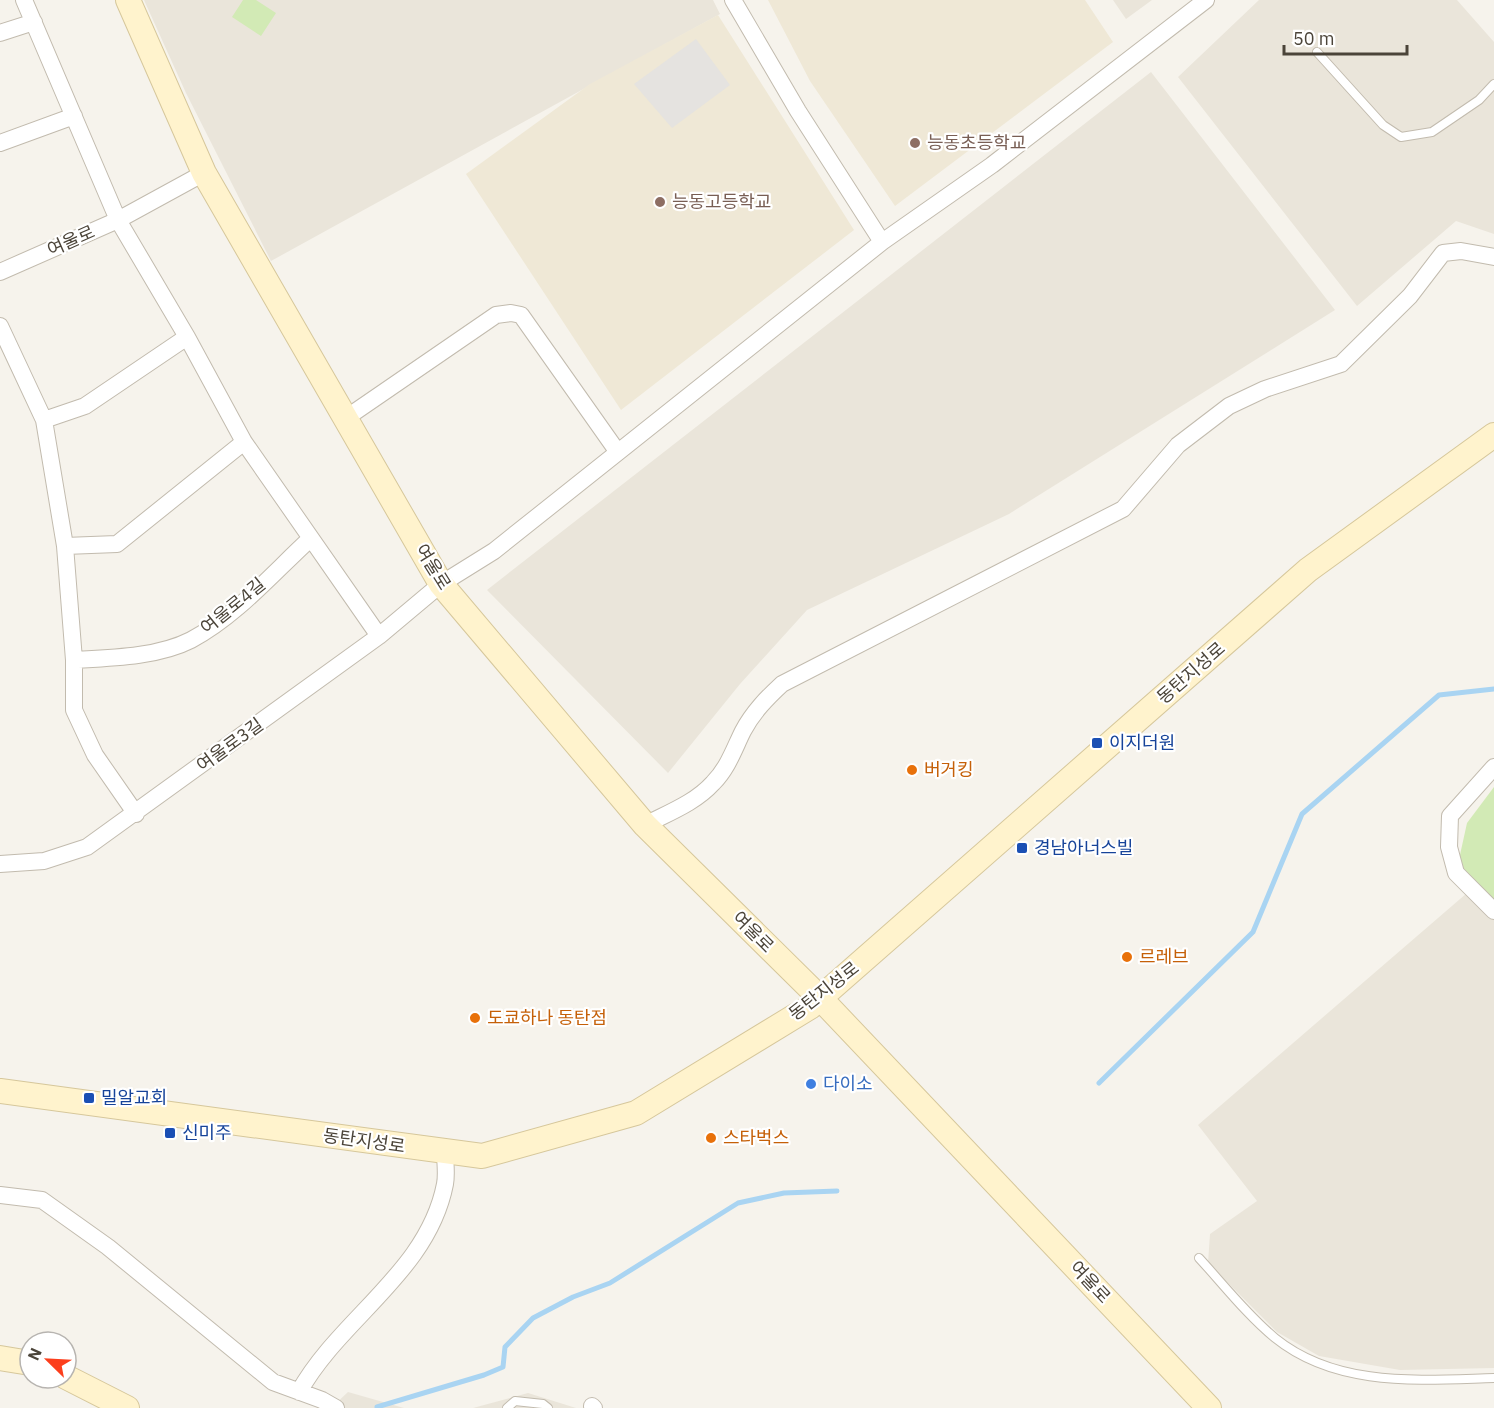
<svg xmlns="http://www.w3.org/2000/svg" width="1494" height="1408" viewBox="0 0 1494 1408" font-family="'IBM Plex Sans','Noto Sans KR',sans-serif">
<rect width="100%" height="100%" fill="#f6f3ec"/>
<path fill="#eae5da" d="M144,0H713L720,14L271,261L186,93Z
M1113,0H1152L1126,19Z
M1259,0H1457L1494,42V234L1456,221L1357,306L1178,77Z
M1151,72L1335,310L1009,514L807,610L740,684L668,773L487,590Z
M1467,893L1494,920V1368L1400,1370L1319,1356L1277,1332L1208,1263L1210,1234L1257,1201L1198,1125Z
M348,1392L404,1408H331Z
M528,1393L576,1408H473Z"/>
<path fill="#efe8d6" d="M768,0H1085L1113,42L895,206L810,81Z
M718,15L854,230L621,410L466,174L590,84Z"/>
<path fill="#d2eab5" d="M243,0H256L276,13L261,36L232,17Z
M1494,787V908L1456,873L1467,823Z"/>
<path fill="#e5e3e0" d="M696,39L730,85L672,128L634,84Z"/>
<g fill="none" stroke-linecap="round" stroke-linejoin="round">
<path stroke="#a9d4f2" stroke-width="5" d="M1099,1083L1253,932L1302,814L1439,695L1494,689
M377,1407L484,1375L503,1367L505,1347L533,1318L573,1297L610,1283L738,1203L784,1193L837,1191"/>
<defs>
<path id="lane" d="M1317,52L1383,125L1401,137L1432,132L1479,100L1494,84
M1199,1258C1223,1284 1247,1315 1275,1338C1337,1388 1420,1380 1494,1378
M507,1408L515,1401L543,1404L548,1408"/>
<path id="street" d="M24,0L118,220L187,337L244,442L379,636
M733,0L798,111L882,242
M0,33L34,22
M0,143L74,116
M0,272L118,220L204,173
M0,326L44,420L65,546L74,660V710L95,755L136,814
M346,418L496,315L511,313L521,315L617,451
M44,420L85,406L187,337
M65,546L117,544L244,442
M74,660C111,658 158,657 191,640C236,616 273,573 310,539
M1494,767L1450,816L1449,847L1456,873L1494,911
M645,825C668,813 695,803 713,783C728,768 734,749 743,731C753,712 767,698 782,684L1123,509L1178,445L1229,406L1265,389L1341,364L1410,296L1443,253L1461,251L1494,257
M0,864L44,861L87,847L379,636L441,584L494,551L882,242L992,165L1206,0
M0,1195L42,1200L108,1247L273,1382L322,1400L336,1408
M299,1392C340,1318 428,1272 445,1184C447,1174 445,1162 445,1152
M592,1406L594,1408"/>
<path id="secondary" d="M128,0L204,173L441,584L645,825L820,998L1209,1408
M0,1091L482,1156L636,1113L810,1007L1308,570L1494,435
M0,1358L30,1363
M66,1377L127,1408"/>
</defs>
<use href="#lane" stroke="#c2bbae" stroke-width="10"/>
<use href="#street" stroke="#c2bbae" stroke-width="18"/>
<use href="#secondary" stroke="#d6c79b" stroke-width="26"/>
<use href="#lane" stroke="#fff" stroke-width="8"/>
<use href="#street" stroke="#fff" stroke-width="16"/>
<use href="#secondary" stroke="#fff3cd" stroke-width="24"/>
</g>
<g fill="#8d6e63" stroke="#fff" stroke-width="2">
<circle cx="915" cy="143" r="6"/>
<circle cx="660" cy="202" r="6"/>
</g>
<g fill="#1a4fb4" stroke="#fff" stroke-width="2">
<rect x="1091" y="737" width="12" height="12" rx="3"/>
<rect x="1016" y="842" width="12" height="12" rx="3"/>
<rect x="83" y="1092" width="12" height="12" rx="3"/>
<rect x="164" y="1127" width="12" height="12" rx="3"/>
</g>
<g fill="#e8710a" stroke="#fff" stroke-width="2">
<circle cx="912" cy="770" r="6"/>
<circle cx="1127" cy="957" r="6"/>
<circle cx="475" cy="1018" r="6"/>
<circle cx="711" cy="1138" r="6"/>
</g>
<circle fill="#3f7fe0" stroke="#fff" stroke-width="2" cx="811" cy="1084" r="6"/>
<g text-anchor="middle" stroke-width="4.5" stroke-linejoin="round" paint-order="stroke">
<g font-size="18" fill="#785e54" stroke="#fff" text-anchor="start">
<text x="927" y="149">능동초등학교</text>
<text x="672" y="208">능동고등학교</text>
</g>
<g font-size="18" fill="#4b4439" stroke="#fff">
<text transform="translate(71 241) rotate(-24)" y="6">여울로</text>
<text transform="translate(433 567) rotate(58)" y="6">여울로</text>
<text transform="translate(233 606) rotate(-39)" y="6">여울로4길</text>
<text transform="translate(1191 673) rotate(-41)" y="6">동탄지성로</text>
<text transform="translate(230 745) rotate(-36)" y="6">여울로3길</text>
<text transform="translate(753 932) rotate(45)" y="6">여울로</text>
<text transform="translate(824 991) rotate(-38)" y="6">동탄지성로</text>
<text transform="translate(364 1141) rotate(8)" y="6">동탄지성로</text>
<text transform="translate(1090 1282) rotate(47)" y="6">여울로</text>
</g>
<g font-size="18" fill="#164399" stroke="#fff" text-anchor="start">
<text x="1109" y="749">이지더원</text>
<text x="1034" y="854">경남아너스빌</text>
<text x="101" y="1104">밀알교회</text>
<text x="182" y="1139">신미주</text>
</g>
<g font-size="18" fill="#c56008" stroke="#fff" text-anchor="start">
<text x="924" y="776">버거킹</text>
<text x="1139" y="963">르레브</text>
<text x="487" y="1024">도쿄하나 동탄점</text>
<text x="723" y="1144">스타벅스</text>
</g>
<g font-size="18" fill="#366cbe" stroke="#fff" text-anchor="start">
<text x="823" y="1090">다이소</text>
</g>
</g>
<g transform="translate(48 1360) rotate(294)"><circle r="28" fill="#ffffff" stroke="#b7b4b0" stroke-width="1.5"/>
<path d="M0-4.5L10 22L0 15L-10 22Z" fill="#fc3f1d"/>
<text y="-9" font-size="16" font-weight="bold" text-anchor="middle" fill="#4b4439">N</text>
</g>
<path d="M1284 45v9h123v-9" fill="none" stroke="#4b4439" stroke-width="3"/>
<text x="1293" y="45" font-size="18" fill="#4b4439" stroke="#ffffff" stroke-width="4.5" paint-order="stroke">50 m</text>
</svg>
